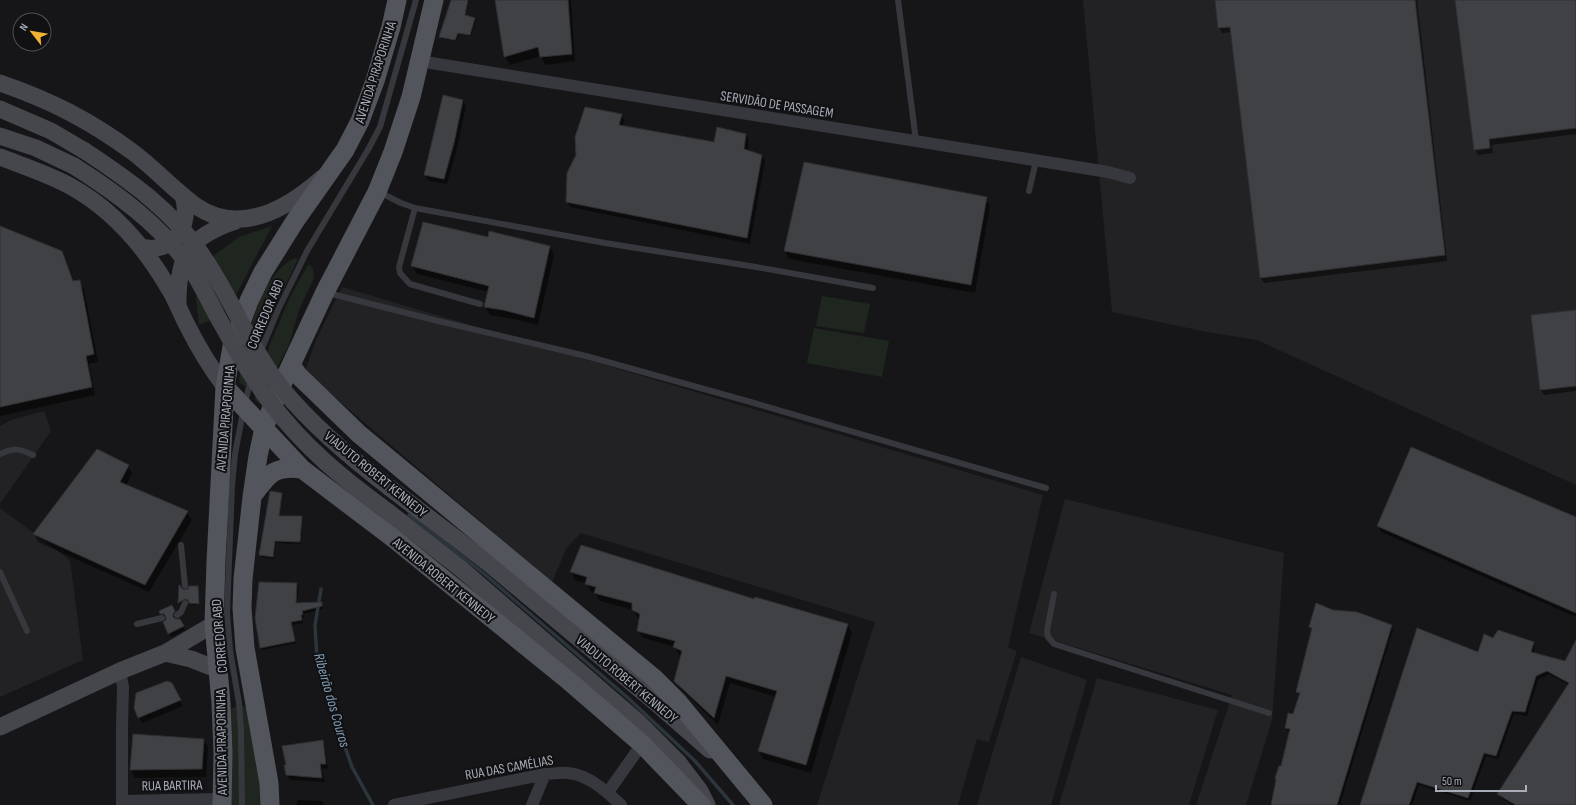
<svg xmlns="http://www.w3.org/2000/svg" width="1576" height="805" viewBox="0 0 1576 805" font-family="'Sofia Sans Condensed',sans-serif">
<rect width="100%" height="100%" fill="#161618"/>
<path fill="#222225" d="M1083,0H1576V485L1257,340L1207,332L1112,312Z
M342,287L1043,495L1008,647L1017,651L989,742L977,739L958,805H817L875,622L581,533L567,547L552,582L307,374L306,368L317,338Z
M44,411L51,431L0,504V426L11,420Z
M1065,499L1284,553L1272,720L1246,805H1196L1232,695L1029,633Z
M0,508L70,560L83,660L0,697Z
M1021,657L1087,680L1051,805H977Z
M1097,678L1218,710L1189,805H1059Z"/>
<path fill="#1e261f" d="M272,226L235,297L212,320L199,325L196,297L199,281L213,256L239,237Z
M295,258L298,259L276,305L246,387L240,383L239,380C245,346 259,273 295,258Z
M308,265H310L313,270L314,278L299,310L289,345L277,368L264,404L262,405L255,400V396L270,344L290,297Z
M822,296L870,304L864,333L816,326Z
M814,328L889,341L882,377L807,363Z
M242,704L255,718L264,805H228V710Z"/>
<path fill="#0007" d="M452,0H469L466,16L476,20L471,36L459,34L456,41L441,38L440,37Z
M496,0H571L575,61L545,65L541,56L510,65L505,57Z
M1216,0H1417L1447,261L1264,283L1261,278L1232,32L1222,33L1219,28Z
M1456,0H1576V134L1492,145L1493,153L1478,155L1475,149Z
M463,100L466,106L457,149L447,184L429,181L425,175Z
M621,115L624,120L623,127L715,143L746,135L749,140L748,151L762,156L765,161L750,244L570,207L567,201Z
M986,198L990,206L975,293L789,259L785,251Z
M0,227L61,252L66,260L74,281H79L84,289L98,362L89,364L95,395L0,416Z
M490,233L550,247L554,255L538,325L508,318L490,315L485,307L489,292L417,274L412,266L488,239Z
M1576,311V391L1544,395L1541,390Z
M128,466L132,473L126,486L187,512L192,520L149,592L38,542L34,534Z
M281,493L282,496L279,517H301L302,519L301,544L276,543L274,559L261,557L260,555Z
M1576,518V617L1381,532L1378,526Z
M571,572L755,600L848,625L852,633L811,773L763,759L759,751L776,697L730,683L718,725L680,688L675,680L682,656L679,655L675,647L643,638L638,631L640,619L638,618L633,610L600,601L595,593L591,592L586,583L575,580Z
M297,584L299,587L297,604L321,603L323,609L303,614L304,617L302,618L303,623L292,625L296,643L262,650L261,647Z
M180,586L181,590H189L198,587L199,605H191L190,601L186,600L180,604Z
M171,606L176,615L174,620H179L185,630L171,637L164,623L167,620V617H163L161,613Z
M1333,610L1391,625L1393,629L1340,805H1272L1291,732H1288L1286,728L1294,715L1300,696L1297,691L1312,630L1310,627Z
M1494,640L1533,642L1535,646L1533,654L1565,662L1576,654V805H1513L1501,798L1499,794L1569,685L1549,674L1538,680L1527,716L1514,714L1498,759L1486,756L1470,801L1419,785L1412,805H1361L1478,653Z
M174,688L183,706L142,723L135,708Z
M203,739L208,747L206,777L135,778L131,770Z
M322,742L325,747L328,769L322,768L325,782L290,780L287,774Z
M297,800L322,801L324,805H297Z"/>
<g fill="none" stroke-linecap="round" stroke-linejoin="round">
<path stroke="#2c353c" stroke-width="3.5" d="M409,515L482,572L628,698L695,761L733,805
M321,589L315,625L317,660L325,689L352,767L373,805"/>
</g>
<path fill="#404145" stroke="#303034" d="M451,0H468L465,15L475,18L470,35L458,33L455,40L439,37Z
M495,0H568L572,54L540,57L538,47L504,57Z
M1215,0H1415L1445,255L1260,278L1230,27L1218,28Z
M1455,0H1576V128L1489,139L1490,148L1474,150Z
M443,95L463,100L454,143L444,179L424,175Z
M585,107L622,114L619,125L714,142L717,127L746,134L744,149L762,155L747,238L566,202L567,173L576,155L575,137Z
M804,162L987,197L971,285L784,251Z
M423,222L488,237L489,231L550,246L534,318L503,310L484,307L489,286L411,266Z
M0,226L62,251L73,281L80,280L94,354L86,356L92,387L0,407Z
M1576,310V386L1540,390L1531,315Z
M1411,447L1576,517V613L1377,526Z
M97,449L129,465L120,482L188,511L145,585L33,534Z
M270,491L282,493L279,516H302L300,542L275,541L273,557L259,555Z
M581,545L754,599L755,597L848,624L806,765L758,751L777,691L726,676L714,718L674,681L682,651L673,647L675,641L637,631L640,614L632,610V603L594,593L596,587L585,584L587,577L570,572Z
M259,582L297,583L296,603L322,602V606L302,611L303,614L301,615L302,620L291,622L295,641L260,648L255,618Z
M179,585H180L182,589L185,590L188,589L189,586H198L199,604L189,603L188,600L185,599L178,603Z
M1316,603L1333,610L1357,612L1392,625L1337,805H1271L1276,780L1275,778L1279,766H1281L1290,729L1285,728L1288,713L1293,714L1300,693L1296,692L1312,628L1309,627Z
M172,605L175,611L173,614V617L176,619H180L184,626L168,634L163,622L166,620V617L164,614H160L159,611Z
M1417,628L1478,652L1484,634L1493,638L1498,630L1534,642L1531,652L1565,661L1576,640V805H1516L1497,794L1569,683L1547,671L1536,676L1525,712L1512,711L1496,756L1484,753L1468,798L1417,782L1409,805H1360Z
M167,681L172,683L181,700L138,718L134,708L136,693Z
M133,734L204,739L202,769L130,770Z
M323,740L326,764H320L322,778L286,775L284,765H286L282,746Z"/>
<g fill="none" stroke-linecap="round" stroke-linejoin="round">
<path stroke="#37383d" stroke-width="6" d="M898,0L916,141
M1029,191L1036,161
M379,192L401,203L415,208L605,243L756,267L873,288
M415,208L399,267L400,273L410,284L480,304
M328,293L434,320L586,356L747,401L1046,488
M260,353L278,310L307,251L369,148L380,127L416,0
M245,403L251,379
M0,454C15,448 18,448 33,455
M181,545L185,586
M0,572L27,631
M1054,594L1047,631L1048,637L1054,644L1269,713
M177,615L181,612L185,603
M137,624L162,618
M242,805L241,730L239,703L230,650L227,613L232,486L235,454L243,412"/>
<path stroke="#37383d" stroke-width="12" d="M419,61L1108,172L1130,178
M120,671L123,687L122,728V805
M608,792L642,744
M122,801L222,799
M394,805L545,774C553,774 560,772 568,773C589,775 606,791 621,805
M532,805L545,774"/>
<path stroke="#45474d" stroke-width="17" d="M0,83C50,100 91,121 134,153C155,169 174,190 196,206C240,236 287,209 322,178
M0,109L51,131L85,151
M0,136L36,148L74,166
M0,157C23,166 48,174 70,186C112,209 144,246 168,287C176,299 180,312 187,325C198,347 210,367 225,387
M141,247C174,255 192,225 183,196
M178,303C178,254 190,236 236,221
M390,488L487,562L656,703L710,750
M387,511L460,568L638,722L678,762L700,791L707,805
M165,653L191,659L219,670
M0,727L120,671L165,653L214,624"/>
<path stroke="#53555c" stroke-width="19" d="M291,365L298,375L359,434L654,678L678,702L763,805
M225,387L302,469L393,538L569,681L642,744L701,805
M253,495C268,475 274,465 302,469
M222,805L223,753L221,703L214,624L216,561L225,387L232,347L249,301L263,272L295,221L345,150L360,121L375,81L391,27L397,0
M270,805L269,783L245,648L242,608L243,579L252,497L258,456L264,428L276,397L325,292L377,192L393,152L411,97L434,0"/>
<path stroke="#45474d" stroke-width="17" d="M85,151C129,180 173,211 202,255C232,298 250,349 283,390C314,427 352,459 390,488
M74,166C118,194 160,225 190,267C203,286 212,308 224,328C238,354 253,379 270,402C305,448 342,478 387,511"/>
</g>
<g text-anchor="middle" stroke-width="4" stroke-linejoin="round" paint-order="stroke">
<g font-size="14" fill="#a8adb8" stroke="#111113">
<text transform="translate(375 72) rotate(-72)" y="5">AVENIDA PIRAPORINHA</text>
<text transform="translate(777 104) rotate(9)" y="5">SERVIDÃO DE PASSAGEM</text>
<text transform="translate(265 314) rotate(-67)" y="5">CORREDOR ABD</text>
<text transform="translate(225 418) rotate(-85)" y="5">AVENIDA PIRAPORINHA</text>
<text transform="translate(376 474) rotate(39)" y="5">VIADUTO ROBERT KENNEDY</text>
<text transform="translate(444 580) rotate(39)" y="5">AVENIDA ROBERT KENNEDY</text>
<text transform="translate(219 636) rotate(-95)" y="5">CORREDOR ABD</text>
<text transform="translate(627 679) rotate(40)" y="5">VIADUTO ROBERT KENNEDY</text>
<text transform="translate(221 742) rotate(-91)" y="5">AVENIDA PIRAPORINHA</text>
<text transform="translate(509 767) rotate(-10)" y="5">RUA DAS CAMÉLIAS</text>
<text transform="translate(172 785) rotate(-1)" y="5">RUA BARTIRA</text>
</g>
<g font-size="15" font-style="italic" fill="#7f9bb3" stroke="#111113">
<text transform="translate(332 700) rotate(74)" y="5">Ribeirão dos Couros</text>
</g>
</g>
<g transform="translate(32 32) rotate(301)"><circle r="19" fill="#111113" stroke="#4d4f55"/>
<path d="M0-3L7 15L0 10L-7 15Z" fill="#f2b134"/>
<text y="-6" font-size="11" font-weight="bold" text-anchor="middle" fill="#a8adb8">N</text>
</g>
<path d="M1436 785v6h90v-6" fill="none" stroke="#a8adb8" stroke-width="2"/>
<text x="1442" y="785" font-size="12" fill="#a8adb8" stroke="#111113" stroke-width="3" paint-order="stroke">50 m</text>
</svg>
